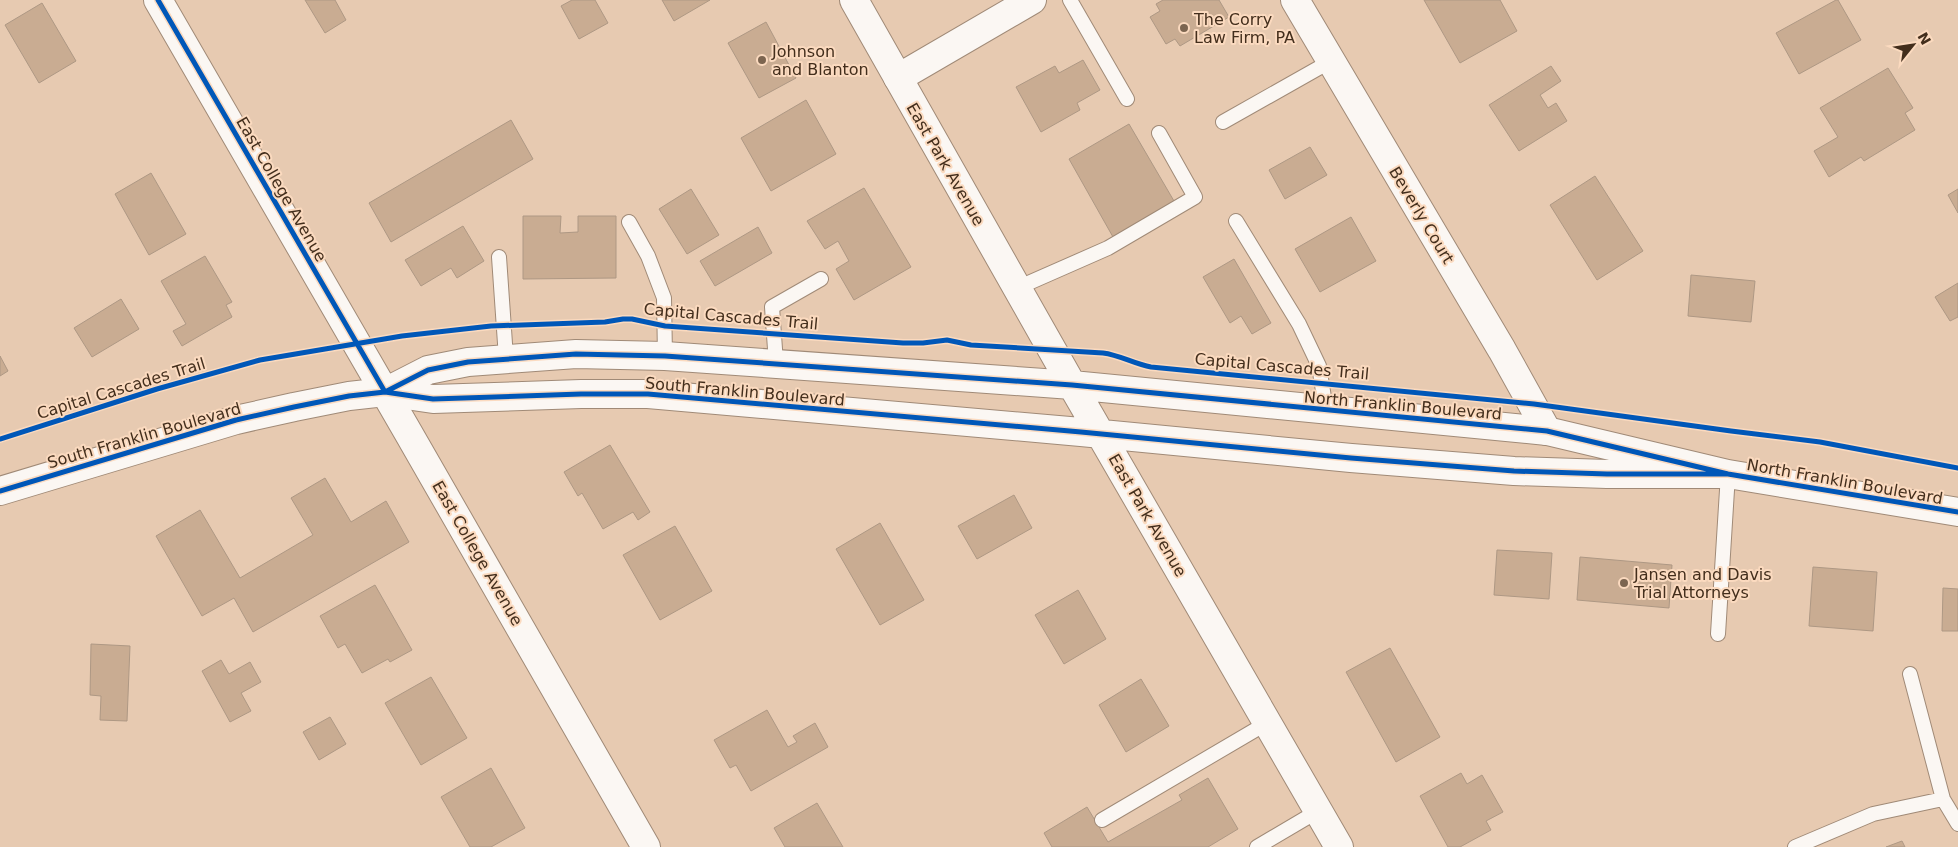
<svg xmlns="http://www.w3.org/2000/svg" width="1958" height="847" viewBox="0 0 1958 847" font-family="'DejaVu Sans',sans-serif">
<rect width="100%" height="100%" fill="#e7cab1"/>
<path fill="#c9ac92" stroke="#ae9884" d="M305,0H335L346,20L325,33Z
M572,0H595L608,23L579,39L561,6Z
M662,0H710L674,21Z
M1163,0H1219L1229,17L1180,46L1175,39L1166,44L1150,17L1160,11L1156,4Z
M1424,0H1500L1517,31L1460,63Z
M1836,0H1838L1861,40L1799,74L1776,33Z
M42,3L76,61L39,83L5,25Z
M766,22L796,78L759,98L728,43Z
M1083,60L1100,90L1077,103L1080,110L1041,132L1016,87L1055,66L1059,73Z
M1551,66L1561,81L1540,95L1548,108L1556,103L1567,121L1519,151L1489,105Z
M1888,68L1913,108L1905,113L1915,130L1864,161L1861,157L1829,177L1814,151L1838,137L1820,108Z
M806,100L836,154L771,191L741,138Z
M511,120L533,159L391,242L369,203Z
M1129,124L1174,201L1113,237L1069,159Z
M1310,147L1327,175L1285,199L1269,170Z
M151,173L186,234L149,255L115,194Z
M1595,176L1643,251L1597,280L1550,205Z
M864,188L911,267L854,300L836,269L849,261L838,241L825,249L807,221Z
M691,189L719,235L687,254L659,209Z
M1958,189V213L1948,195Z
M523,216H561L560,233L578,232V216H616V278L523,279Z
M1351,217L1376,261L1320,292L1295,249Z
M463,226L484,261L457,278L451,268L421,286L405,260Z
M758,227L772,253L715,286L700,261Z
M205,256L232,302L226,305L232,317L182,346L173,331L186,324L161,281Z
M1234,259L1271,323L1252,334L1241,316L1230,323L1203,277Z
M1691,275L1755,281L1751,322L1688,316Z
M1958,283V317L1950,321L1935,297Z
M121,299L139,329L92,357L74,328Z
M0,356L8,371L0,376Z
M610,445L650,512L638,520L633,512L603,529L582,493L578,496L564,472Z
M325,478L351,522L386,501L409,542L253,632L234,598L202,616L156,536L200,510L240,578L313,535L291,498Z
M1014,495L1032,528L977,559L958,526Z
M880,523L924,600L880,625L836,549Z
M675,526L712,591L660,620L623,555Z
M1497,550L1552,553L1549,599L1494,595Z
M1580,557L1672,565L1669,608L1577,600Z
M1813,567L1877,572L1873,631L1809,626Z
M375,585L412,650L390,662L388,659L362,673L345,644L338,648L320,616Z
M1943,588L1958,589V631H1942Z
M1078,590L1106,639L1064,664L1035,615Z
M91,644L130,646L127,721L100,720L101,696L90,695Z
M1390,648L1440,737L1396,762L1346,672Z
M221,660L229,674L250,662L261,682L241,693L251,711L230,722L202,671Z
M431,677L467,738L421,765L385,703Z
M1141,679L1169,726L1126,752L1099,705Z
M767,710L788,747L797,742L793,736L815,723L828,747L751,791L736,765L730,768L714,740Z
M330,717L346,744L319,760L303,732Z
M491,768L525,828L491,847H470L441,797Z
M1461,773L1467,784L1482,775L1503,812L1486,821L1491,830L1460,847H1448L1420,796Z
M1208,778L1238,829L1208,847H1052L1044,833L1087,807L1108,842L1182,800L1179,795Z
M817,803L843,847H785L774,828Z
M1902,841L1905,847H1886Z"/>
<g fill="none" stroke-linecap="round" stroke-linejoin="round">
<defs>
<path id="service" d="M1070,0L1127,99
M1223,122L1331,61
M1236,221L1299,324L1319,366L1326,410
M629,222L648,256L664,298L665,356
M499,257L506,358
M1017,288L1108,248L1195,197L1159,133
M776,363L772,307L821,279
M1718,634L1728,474
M1910,674L1943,799L1958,824
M1102,820L1267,723
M1257,847L1318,811
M1795,847L1873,814L1943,799"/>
<path id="minor" d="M158,0L409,434L646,847
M1295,0L1502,350L1547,431
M898,78L1032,0"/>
<path id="tertiary" d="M854,0L1072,385L1339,847
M385,392L428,370L468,362L576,354L665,356L1072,385L1547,431L1728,474L1958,512
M0,491L236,420L294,407L349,396L385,392L433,399L581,394H648L1081,432L1351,458L1514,471L1607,474H1728"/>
</defs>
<use href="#service" stroke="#a08a77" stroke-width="16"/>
<use href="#minor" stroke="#a08a77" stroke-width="30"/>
<use href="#tertiary" stroke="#a08a77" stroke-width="30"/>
<use href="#service" stroke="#fbf7f3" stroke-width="14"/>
<use href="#minor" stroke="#fbf7f3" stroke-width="28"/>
<use href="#tertiary" stroke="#fbf7f3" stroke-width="28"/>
<defs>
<path id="cycleway" d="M158,0L385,392
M385,392L428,370L468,362L576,354L665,356L1072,385L1547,431L1728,474L1958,512
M0,439L157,389L260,360L402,336L491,326L605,322L623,319H632L665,326L903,343H923L947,340L971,345L1103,353C1120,355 1134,364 1151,367L1534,404L1731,431L1820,442L1958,468
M0,491L236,420L294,407L349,396L385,392L433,399L581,394H648L1081,432L1351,458L1514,471L1607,474H1728"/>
</defs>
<use href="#cycleway" stroke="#fbdabf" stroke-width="8"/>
<use href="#cycleway" stroke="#0057b8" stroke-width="5"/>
</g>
<g fill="#7c6550" stroke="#fbdabf" stroke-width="2">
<circle cx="1184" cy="28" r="5"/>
<circle cx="762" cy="60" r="5"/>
<circle cx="1624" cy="583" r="5"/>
</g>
<g text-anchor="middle" stroke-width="4" stroke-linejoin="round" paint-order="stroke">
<g font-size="16" fill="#432e1c" stroke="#fbdabf" text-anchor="start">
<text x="1194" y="25">The Corry<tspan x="1194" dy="18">Law Firm, PA</tspan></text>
<text x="772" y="57">Johnson<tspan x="772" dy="18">and Blanton</tspan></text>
<text x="1634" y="580">Jansen and Davis<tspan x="1634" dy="18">Trial Attorneys</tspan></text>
</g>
<g font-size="16" fill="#432e1c" stroke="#fbdabf">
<text transform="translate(946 164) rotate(60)" y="6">East Park Avenue</text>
<text transform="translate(282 189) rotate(60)" y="6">East College Avenue</text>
<text transform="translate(1422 215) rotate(59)" y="6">Beverly Court</text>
<text transform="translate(731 316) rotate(5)" y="6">Capital Cascades Trail</text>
<text transform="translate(1282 366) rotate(5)" y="6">Capital Cascades Trail</text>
<text transform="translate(121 388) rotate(-17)" y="6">Capital Cascades Trail</text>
<text transform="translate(745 391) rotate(5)" y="6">South Franklin Boulevard</text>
<text transform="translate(1403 405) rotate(5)" y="6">North Franklin Boulevard</text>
<text transform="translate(144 435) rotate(-16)" y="6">South Franklin Boulevard</text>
<text transform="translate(1845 481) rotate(10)" y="6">North Franklin Boulevard</text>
<text transform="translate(1148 515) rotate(60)" y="6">East Park Avenue</text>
<text transform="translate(478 553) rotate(60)" y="6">East College Avenue</text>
</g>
</g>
<g transform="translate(1913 45) rotate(60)" stroke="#fbdabf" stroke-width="4" paint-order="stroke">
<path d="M0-4L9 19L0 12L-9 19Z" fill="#432e1c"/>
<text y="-8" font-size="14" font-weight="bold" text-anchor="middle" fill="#432e1c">N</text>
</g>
</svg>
